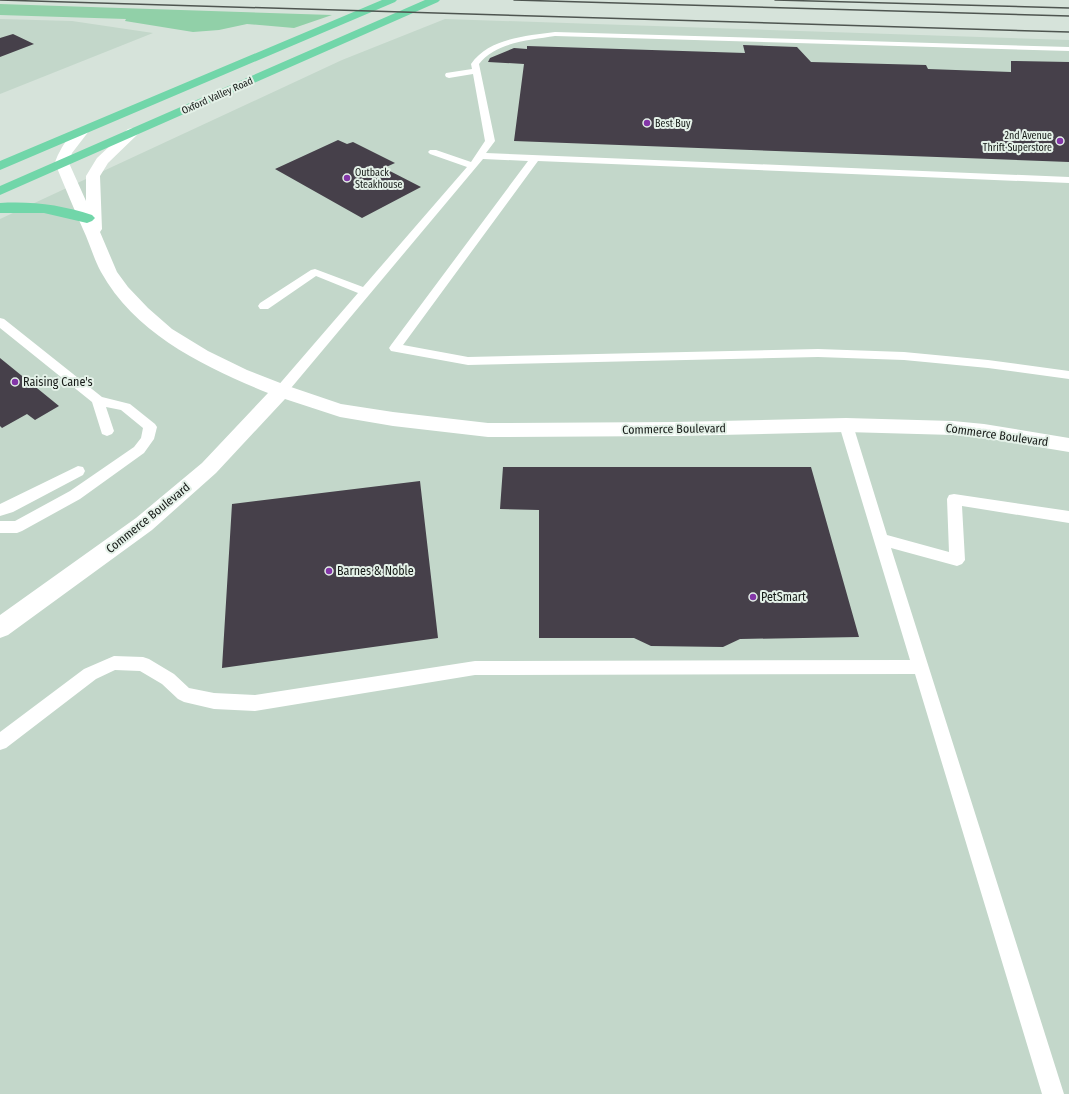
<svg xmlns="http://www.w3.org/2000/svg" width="1069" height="1094" viewBox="0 0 1069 1094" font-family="'Fira Sans Condensed',sans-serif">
<rect width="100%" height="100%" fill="#d6e3da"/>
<path fill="#c3d7ca" d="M0,19L72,21L153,33L0,94Z
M445,19L1069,40V1094H0V219L342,60Z"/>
<path fill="#91d0a8" d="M0,4L332,15L294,28L247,24L219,30L193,32L125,21L126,19L0,15Z"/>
<path fill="#46404a" d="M13,34L34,44L0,57V38Z
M743,45L797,47L811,62L926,65L928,69L1011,72V61L1069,62V162L514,141L524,64L488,62L490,58L514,48L527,49V46L745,53Z
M338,140L347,144L353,142L395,163L384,168L421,187L362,218L275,169Z
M0,358L59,406L35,420L27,414L2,428L0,426Z
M503,467H811L859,637L740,639L723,647L651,646L634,638H539V510L500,509Z
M420,481L438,638L222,668L232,504Z"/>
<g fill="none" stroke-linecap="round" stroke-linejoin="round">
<path fill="#fff" fill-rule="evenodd" d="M555,32L1069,47V51L555,36C530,40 496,42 479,64L495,141L486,153L1069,177V183L538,161L403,345L468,357L818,349L904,352L988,360L1069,371V379L988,368L904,360L818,357L468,365L391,351L389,348L391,345L528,161L483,159L286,394L281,395L276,394L275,391L276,388L358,293L316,276L268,309H260L258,306L260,303L311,270L315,269L363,287L467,167L430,154L428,152L430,150H436L471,162L485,141L473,74L449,78L446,77L445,75L446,73L472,69L471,64C489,38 526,36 555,32Z
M0,318L4,319L102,397L130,404L155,424L157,427L154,439L144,453L80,499L22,531L17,533H0V521H15L70,491L134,447L141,438L143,428L121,410L106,407L114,431L112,434L107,436L102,434L92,402L0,328Z
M846,420L851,422L853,425L887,535L949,552L947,499L949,495L954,494L1069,511V523L962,506L965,560L962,564L957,566L891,548L1064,1094H1042L915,674L475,675L255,711L214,709L184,702L178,699L162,684L140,671L115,670L96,679L6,748L0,750V732L84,669L114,656L143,657L149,659L174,674L189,688L214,693L255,695L475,661L910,660L839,425L841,422Z
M78,466L83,467L85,471L83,475L13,512L0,516V504Z"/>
<path fill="#fff" fill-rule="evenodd" d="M82,127L87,128L89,131L72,153L69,163L86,201V176L97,158L128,129L133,128L138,129L140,132L108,163L100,176L102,229L100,232L117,272L128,287L148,308L172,329L208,351L247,370L288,386L341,404L393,412L488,423L674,422L846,418L953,421L984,424L1069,438V452L984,438L953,435L846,432L674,436L488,437L393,426L340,417L285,399L216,473L152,530L8,635L0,638V615L136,518L202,463L268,393C205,367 136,335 101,272C95,261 91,248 86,236C75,212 65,187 55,163C58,152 71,130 82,127Z"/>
<path fill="#71d6a9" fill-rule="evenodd" d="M382,0H397L395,2L0,170V161Z
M425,0H440L438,2L0,195V186Z
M0,203C32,201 62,205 92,215L95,218L92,221L87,223L44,213H0Z"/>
<path stroke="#4e5550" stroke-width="1.5" d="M0,0L1069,32
M514,0L1069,16
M775,0L1069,8"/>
</g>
<g fill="#8336a7" stroke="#e4f1e8" stroke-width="1.5">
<circle cx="647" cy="123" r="4"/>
<circle cx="1060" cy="141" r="4"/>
<circle cx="347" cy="178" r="4"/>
<circle cx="15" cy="382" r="4"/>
<circle cx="329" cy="571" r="4"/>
<circle cx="753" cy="597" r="4"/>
</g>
<g text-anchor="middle" stroke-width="4" stroke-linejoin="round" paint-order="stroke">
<g font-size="10" fill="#161a17" stroke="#e4f1e8">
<text transform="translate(217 95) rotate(-24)" y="4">Oxford Valley Road</text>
</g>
<g font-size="10" fill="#161a17" stroke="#e4f1e8" text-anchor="start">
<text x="655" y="127">Best Buy</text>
<text x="1052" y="139" text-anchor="end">2nd Avenue<tspan x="1052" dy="12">Thrift Superstore</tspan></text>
<text x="355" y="176">Outback<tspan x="355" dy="12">Steakhouse</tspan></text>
</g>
<g font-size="12" fill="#161a17" stroke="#e4f1e8" text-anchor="start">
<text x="23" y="386">Raising Cane's</text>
<text x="337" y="575">Barnes &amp; Noble</text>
<text x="761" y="601">PetSmart</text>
</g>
<g font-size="12" fill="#161a17" stroke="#e4f1e8">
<text transform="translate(674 429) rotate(-1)" y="4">Commerce Boulevard</text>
<text transform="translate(997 435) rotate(8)" y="4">Commerce Boulevard</text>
<text transform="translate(148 518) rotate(-39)" y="4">Commerce Boulevard</text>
</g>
</g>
</svg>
